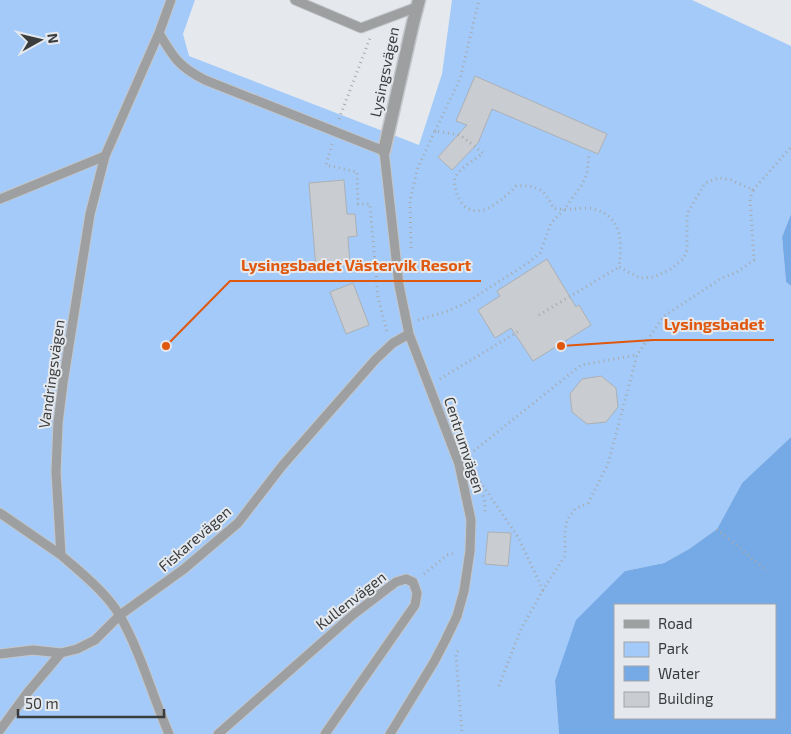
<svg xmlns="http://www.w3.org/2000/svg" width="791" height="734" viewBox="0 0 791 734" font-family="'Exo 2',sans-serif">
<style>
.green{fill:#a3caf9}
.water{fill:#76aae6;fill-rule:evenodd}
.building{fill:#c9cdd1;stroke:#acb0b4}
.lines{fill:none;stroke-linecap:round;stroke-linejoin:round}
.service-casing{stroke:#c3c6ca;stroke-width:11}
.tertiary-casing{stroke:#c3c6ca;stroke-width:15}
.path{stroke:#a6aaac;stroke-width:3;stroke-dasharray:1 4;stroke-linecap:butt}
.service{stroke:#9d9fa1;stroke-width:9}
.tertiary{stroke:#9d9fa1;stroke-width:12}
.labels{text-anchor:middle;stroke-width:4;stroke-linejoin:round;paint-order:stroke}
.street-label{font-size:15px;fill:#3a3c3d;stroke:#e5e9ed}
.leader{fill:none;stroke:#df580e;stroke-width:2}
.callout-dot{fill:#df580e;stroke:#e5e9ed;stroke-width:2}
.callout-label{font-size:16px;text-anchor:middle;font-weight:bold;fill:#df580e;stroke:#e5e9ed;stroke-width:4;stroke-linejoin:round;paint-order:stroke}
</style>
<rect width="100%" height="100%" fill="#e5e9ed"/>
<path class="green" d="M0 0H195L183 34 189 56 419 145 442 74 452 0H692L791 46V214L782 237 786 282 791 286V437L742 483 717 529 689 549 664 563 625 571 555 681 559 734H0Z"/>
<path class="water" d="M791 214V286L786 282 782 237Z
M791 437V734H559L555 681 576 620 625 571 664 563 689 549 717 529 742 483ZM775 605V718H615V605Z"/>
<path class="building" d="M475 76 607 134 598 154 492 109 478 143 452 170 438 157 467 125 456 121Z
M344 180 347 214H355L357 236 348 237 350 265 316 268 309 183Z
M547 259 576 307 579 305 591 325 533 361 511 328 495 338 478 310 500 296 497 291Z
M353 283 369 325 346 334 330 292Z
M601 376 616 388 618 407 606 422 587 424 572 412 570 394 582 379Z
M488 532 511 533 508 566 485 564Z"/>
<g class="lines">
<g class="service-casing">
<path id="service" d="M295 0 361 28 417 7
M159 33C173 57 179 67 205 80L384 151 399 285 409 334 459 464 471 520 470 551 464 591 457 616 445 641 434 662 390 734
M0 199 105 156
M0 513 61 555
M0 654 33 650 61 653 77 649 95 640 120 615 184 569 238 523 282 466 375 360 393 343 409 334
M0 730 28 692 61 653
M169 734C152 695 141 653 120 616 106 592 81 573 61 555L56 472 58 423 63 383 90 214 105 156 159 33 171 0
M218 734 354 614 396 582 406 579 413 582 417 593 415 605 325 734"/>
</g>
<g class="tertiary-casing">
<path id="tertiary" d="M384 151 413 23 419 0"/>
</g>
<path class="path" d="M339 119 370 38
M435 131 460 79 479 0
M332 144 326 165 357 172 358 204H370L378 297 387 332
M753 190 791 147
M411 248 410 200 418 167 435 131 460 135 483 153C475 160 461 167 456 176 453 181 455 186 456 191 457 196 459 198 461 202 477 224 504 199 516 186 537 185 545 189 553 208 568 212 581 206 593 209 623 216 622 243 619 267L640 278 654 277 671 269 684 258 687 250V214L705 183 719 178 731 180 753 190 750 199 754 260 737 272 722 278 664 316 637 355 608 464 588 503 575 509 567 520 565 531V556L543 590 518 537 477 477
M539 315 619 267
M418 320 445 312 464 304 528 263 540 253 551 223 563 211 581 186 587 174 589 153
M440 379 519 331
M470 454 581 365 637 355
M480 486 485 502V512
M717 529 767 571
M424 574 447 555 456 553
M458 651 456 654 462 734
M499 686 521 629 543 590"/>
<use href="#service" class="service"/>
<use href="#tertiary" class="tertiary"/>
</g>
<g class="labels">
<g class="street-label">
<text transform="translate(385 72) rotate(-78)" y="5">Lysingsvägen</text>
<text transform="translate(52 374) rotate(-82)" y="5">Vandringsvägen</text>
<text transform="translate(464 445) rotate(72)" y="5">Centrumvägen</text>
<text transform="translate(195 539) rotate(-41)" y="5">Fiskarevägen</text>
<text transform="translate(351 601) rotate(-38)" y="5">Kullenvägen</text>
</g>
</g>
<path class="leader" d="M166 346L230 281H481M561 346L653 340H774"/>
<g class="callout-dot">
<circle cx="166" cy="346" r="5"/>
<circle cx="561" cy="346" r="5"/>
</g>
<g class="callout-label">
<text x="356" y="271">Lysingsbadet Västervik Resort</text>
<text x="714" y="330">Lysingsbadet</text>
</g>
<rect x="614" y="604" width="162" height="115" fill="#e5e9ed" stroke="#a1a4a7"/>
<rect x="624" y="620" width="25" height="8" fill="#9d9fa1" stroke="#a1a4a7"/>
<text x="658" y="629" font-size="15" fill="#3a3c3d">Road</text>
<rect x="624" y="642" width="25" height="15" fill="#a3caf9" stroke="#a1a4a7"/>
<text x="658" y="654" font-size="15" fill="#3a3c3d">Park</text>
<rect x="624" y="666" width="25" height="15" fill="#76aae6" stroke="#a1a4a7"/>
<text x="658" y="679" font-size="15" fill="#3a3c3d">Water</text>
<rect x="624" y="692" width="25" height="15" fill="#c9cdd1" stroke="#a1a4a7"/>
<text x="658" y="704" font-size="15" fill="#3a3c3d">Building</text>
<g transform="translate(40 40) rotate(82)" stroke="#e5e9ed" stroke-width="4" paint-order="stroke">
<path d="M0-4L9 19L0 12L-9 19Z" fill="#3a3c3d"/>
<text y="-8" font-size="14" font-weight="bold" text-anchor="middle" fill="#3a3c3d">N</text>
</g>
<path d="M18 709v8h146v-8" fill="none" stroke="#3a3c3d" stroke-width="2.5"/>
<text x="25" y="709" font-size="15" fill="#3a3c3d" stroke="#e5e9ed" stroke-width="4" paint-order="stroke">50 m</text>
</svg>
